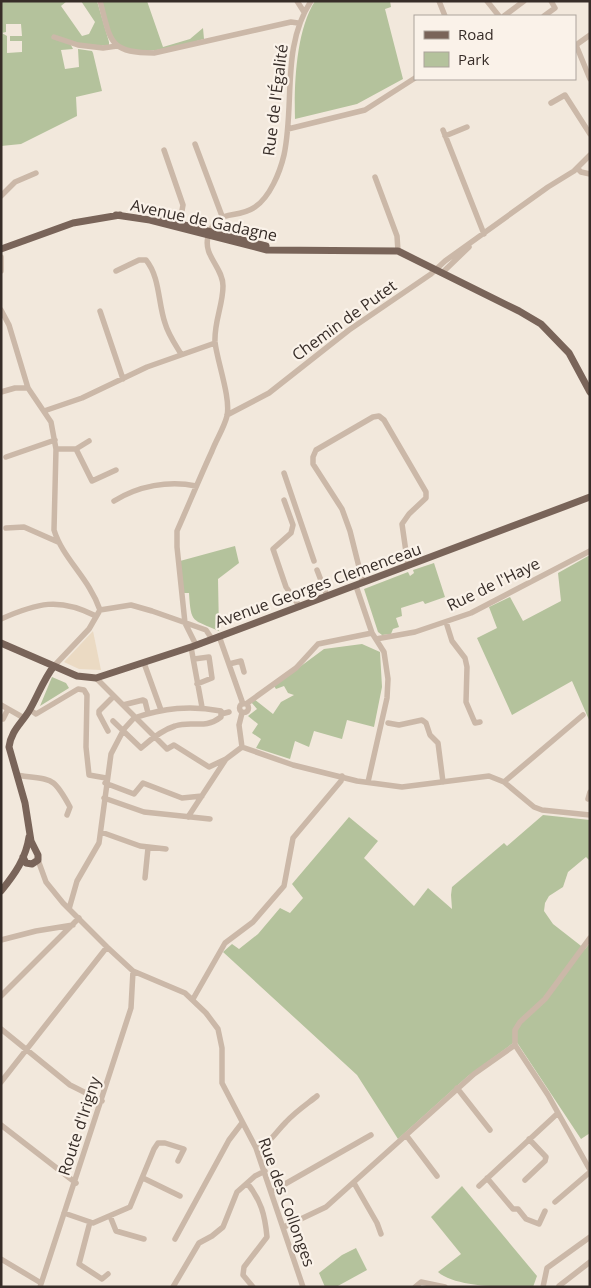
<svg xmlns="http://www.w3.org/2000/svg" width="591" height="1288" viewBox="0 0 591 1288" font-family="'Open Sans',sans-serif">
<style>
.green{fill:#b4c29c;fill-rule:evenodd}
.plaza{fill:#ebdac3}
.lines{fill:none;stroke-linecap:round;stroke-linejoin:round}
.minor{stroke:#cbb8a8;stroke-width:5.5}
.major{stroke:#796459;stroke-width:7}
.labels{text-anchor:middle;stroke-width:4.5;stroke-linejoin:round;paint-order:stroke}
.street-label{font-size:16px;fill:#372d28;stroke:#faf2e9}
</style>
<rect width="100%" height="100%" fill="#f2e8dc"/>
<path class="green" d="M1 1H67L61 6 82 36 89 34 95 22 81 1H97L109 42V46L70 43 73 49 61 50 65 69 79 67 78 49 92 51 93 53 102 91 76 97 77 116 21 144 1 146ZM6 24H21L22 36H10V41H22V52L7 53V36L2 33 6 32Z
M101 1H147L163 47 190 39 203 28 204 39C182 45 129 63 113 38 107 28 105 12 101 1Z
M315 1H390L391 7 385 9 403 79 357 104 295 119C294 84 296 31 315 1Z
M235 546 239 563 218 579 219 631C192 619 191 624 189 593H183L180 561Z
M590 555V722L572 681 512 715 477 638 497 628 489 607 510 597 523 621 561 601 558 573Z
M434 563 445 597 425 604 423 601 401 608 402 616 396 618 399 627 393 629 391 634 382 635 378 632 364 589 408 572 410 576 414 573 413 570Z
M362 644 380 652 382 687 374 727 347 720 342 739 314 731 309 747 295 741 290 759 256 748 261 739 252 733 258 724 248 716 257 709 251 702 254 699 273 714 281 702 294 695 288 693 284 686 276 689 274 686 324 649Z
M52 677 66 683 69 688 40 706Z
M543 815 590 820V861L586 857 568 872 563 887 549 896 545 903 544 911 553 924 585 949 590 943V1133L581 1139 516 1041 468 1076 398 1139 357 1075 223 952 232 944 239 949 258 934 280 908 290 913 303 898 292 884 349 817 378 841 364 858 414 906 428 888 452 909 451 895 452 887 504 843 507 846Z
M462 1186 537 1276 533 1287C508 1287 456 1288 438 1272L461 1254 431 1217Z
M356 1248 367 1270 336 1287H325L319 1273 342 1255Z"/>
<path class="plaza" d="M93 631 101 670 79 669 64 662Z"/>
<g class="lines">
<path class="minor" d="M100 1C111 41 108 53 154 53L291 22 298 23
M297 1 304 12
M439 1 445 16
M487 1 499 16
M504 16 524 1
M544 16 555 8 551 1
M590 35 576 45 590 79
M54 37 78 45 103 48 117 46
M551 103 565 95 590 134
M288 129 365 110 415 78
M443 130 484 234
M445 136 467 127
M195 144 222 216
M164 150 183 205 179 227
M577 168 581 172 590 174
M375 177 397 236 398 251
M1 196 15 182 36 173
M1 257V271
M116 271 139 260H146C160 277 158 303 165 323 168 334 175 344 181 354
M442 273 469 247
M1 310 9 325 28 388 51 422 56 449 54 530C63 559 89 578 100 610L89 629 54 666
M100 311 123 379
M1 392 15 388H28
M44 411 82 398 147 367 215 343
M227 415 269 393 349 330 431 274 445 261 548 187 574 171 590 155
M56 449H76L89 441
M76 449 92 481 116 470
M6 457 55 440
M284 473 314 561
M284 500 293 525 291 533 273 549 286 587 300 607
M114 501C138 486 169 480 196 486
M6 528 24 527 58 542
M317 570 327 596
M363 583 350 531 342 509 313 464V457L316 450 373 417 379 416 384 420 426 492V498L409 514 402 524 408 566
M356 586 372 633 384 652 388 679 387 698 368 782
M100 610 131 605 152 611 206 630 212 639
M1 619C37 603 59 597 96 616
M446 622 452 641 465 658 467 667 466 702 475 723 480 722
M219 636 243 704
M376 639 415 632 471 613 590 551
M196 645 185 623 177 547V531C189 504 200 477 212 451 216 440 224 428 227 416 231 398 217 361 215 342 214 322 223 305 223 286 223 267 203 256 208 237 217 206 234 221 255 207 270 197 280 172 284 155 295 104 281 47 311 1
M191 647 202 707
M194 659 209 657 212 678 197 684
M144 663 161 710
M229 664 241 661 244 672
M96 678 167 749 174 745 209 767 226 759
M239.5 708a4.5 4.5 0 1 1 9 0a4.5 4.5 0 1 1-9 0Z
M246 704 296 668 318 644 372 633
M1 705 24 718
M123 705 143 700 145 701 148 713
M30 710 36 714 78 689 84 690 87 695 86 747 89 775 106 778
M221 714 229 712
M3 719 8 709
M113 721 141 748C151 739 162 730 175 726 193 720 204 730 221 717V711C190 705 164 708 134 718
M388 723 399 725 422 720 426 723 430 735 438 743 443 782
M108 731 99 714V711L114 696
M242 747 293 765 357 781 402 787 489 776 504 782 534 807 542 810 590 815
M242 747 239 725 242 713
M17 775C52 781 52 774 70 807L67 815
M504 782 583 715
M105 783 134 794 143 783 182 798 202 796
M104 798 144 812 210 819
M588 799 590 792
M188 817 226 759 242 747
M101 832 140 846 166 849
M38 860 46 882 63 903 107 947 133 971 185 993 206 1013 218 1029 222 1048V1083L256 1148 303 1287
M145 878 148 848
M69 909 77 881 99 843 111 754 124 729 134 718
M1 940 36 931 73 925
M1 996 79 918
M193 999 225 943 253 922 284 886 293 838 341 781 342 776
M1 1029 70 1085 102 1101
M515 1045 548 1095 590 1170
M1 1082 107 947
M457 1088 490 1130
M1 1125 76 1183
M406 1135 437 1176
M256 1148C273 1141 274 1134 286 1122 295 1112 307 1104 317 1096
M143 1178 180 1196
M487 1178 513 1209H518L526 1219 539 1224 545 1211
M525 1180 545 1161 546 1157 529 1139
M247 1183C261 1200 265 1215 267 1237L244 1267 243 1275 253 1287
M354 1183 377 1223 381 1234
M479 1186 558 1113
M271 1192 371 1135
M555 1202 590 1172
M64 1213 93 1223 130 1207 154 1149 158 1143H165L184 1149 178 1161
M110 1216 116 1231 144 1239
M90 1222 79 1264 102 1279 108 1274
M284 1227 326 1207 474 1074 515 1045V1030L520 1022 545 999 590 938
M175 1239 229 1140 242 1123
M1 1259 41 1283
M559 1286 590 1262
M40 1287 131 1008 133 971
M173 1287 199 1243 212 1236 223 1227 237 1192 255 1176 265 1171
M415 1287 421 1282 445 1287
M543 1287 547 1268 590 1237"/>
<path class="major" d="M116 215 150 220 267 250 398 251 519 311 541 324 569 353 590 392
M153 217 266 246
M1 249 73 223 120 215
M1 643 77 676 96 678 194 646 590 497
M23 857 26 863 32 864 38 860V855L31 841 25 803 9 747C11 731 21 724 29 711 38 696 43 680 54 666
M1 891C15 874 26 858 29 837"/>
</g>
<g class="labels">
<g class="street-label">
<text transform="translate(275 100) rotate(-83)" y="6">Rue de l'Égalité</text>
<text transform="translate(204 220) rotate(12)" y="6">Avenue de Gadagne</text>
<text transform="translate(344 320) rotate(-36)" y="6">Chemin de Putet</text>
<text transform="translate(493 584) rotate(-26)" y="6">Rue de l'Haye</text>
<text transform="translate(318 585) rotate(-20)" y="6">Avenue Georges Clemenceau</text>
<text transform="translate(79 1126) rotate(-72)" y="6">Route d'Irigny</text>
<text transform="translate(287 1202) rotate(70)" y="6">Rue des Collonges</text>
</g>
</g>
<rect width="591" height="1288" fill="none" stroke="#372d28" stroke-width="5"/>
<rect x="414" y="15" width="162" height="65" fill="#faf2e9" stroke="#aca39c"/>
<rect x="424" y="31" width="25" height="8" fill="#796459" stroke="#aca39c"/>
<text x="458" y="40" font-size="15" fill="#372d28">Road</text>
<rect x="424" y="52" width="25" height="15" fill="#b4c29c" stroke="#aca39c"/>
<text x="458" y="65" font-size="15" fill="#372d28">Park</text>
</svg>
